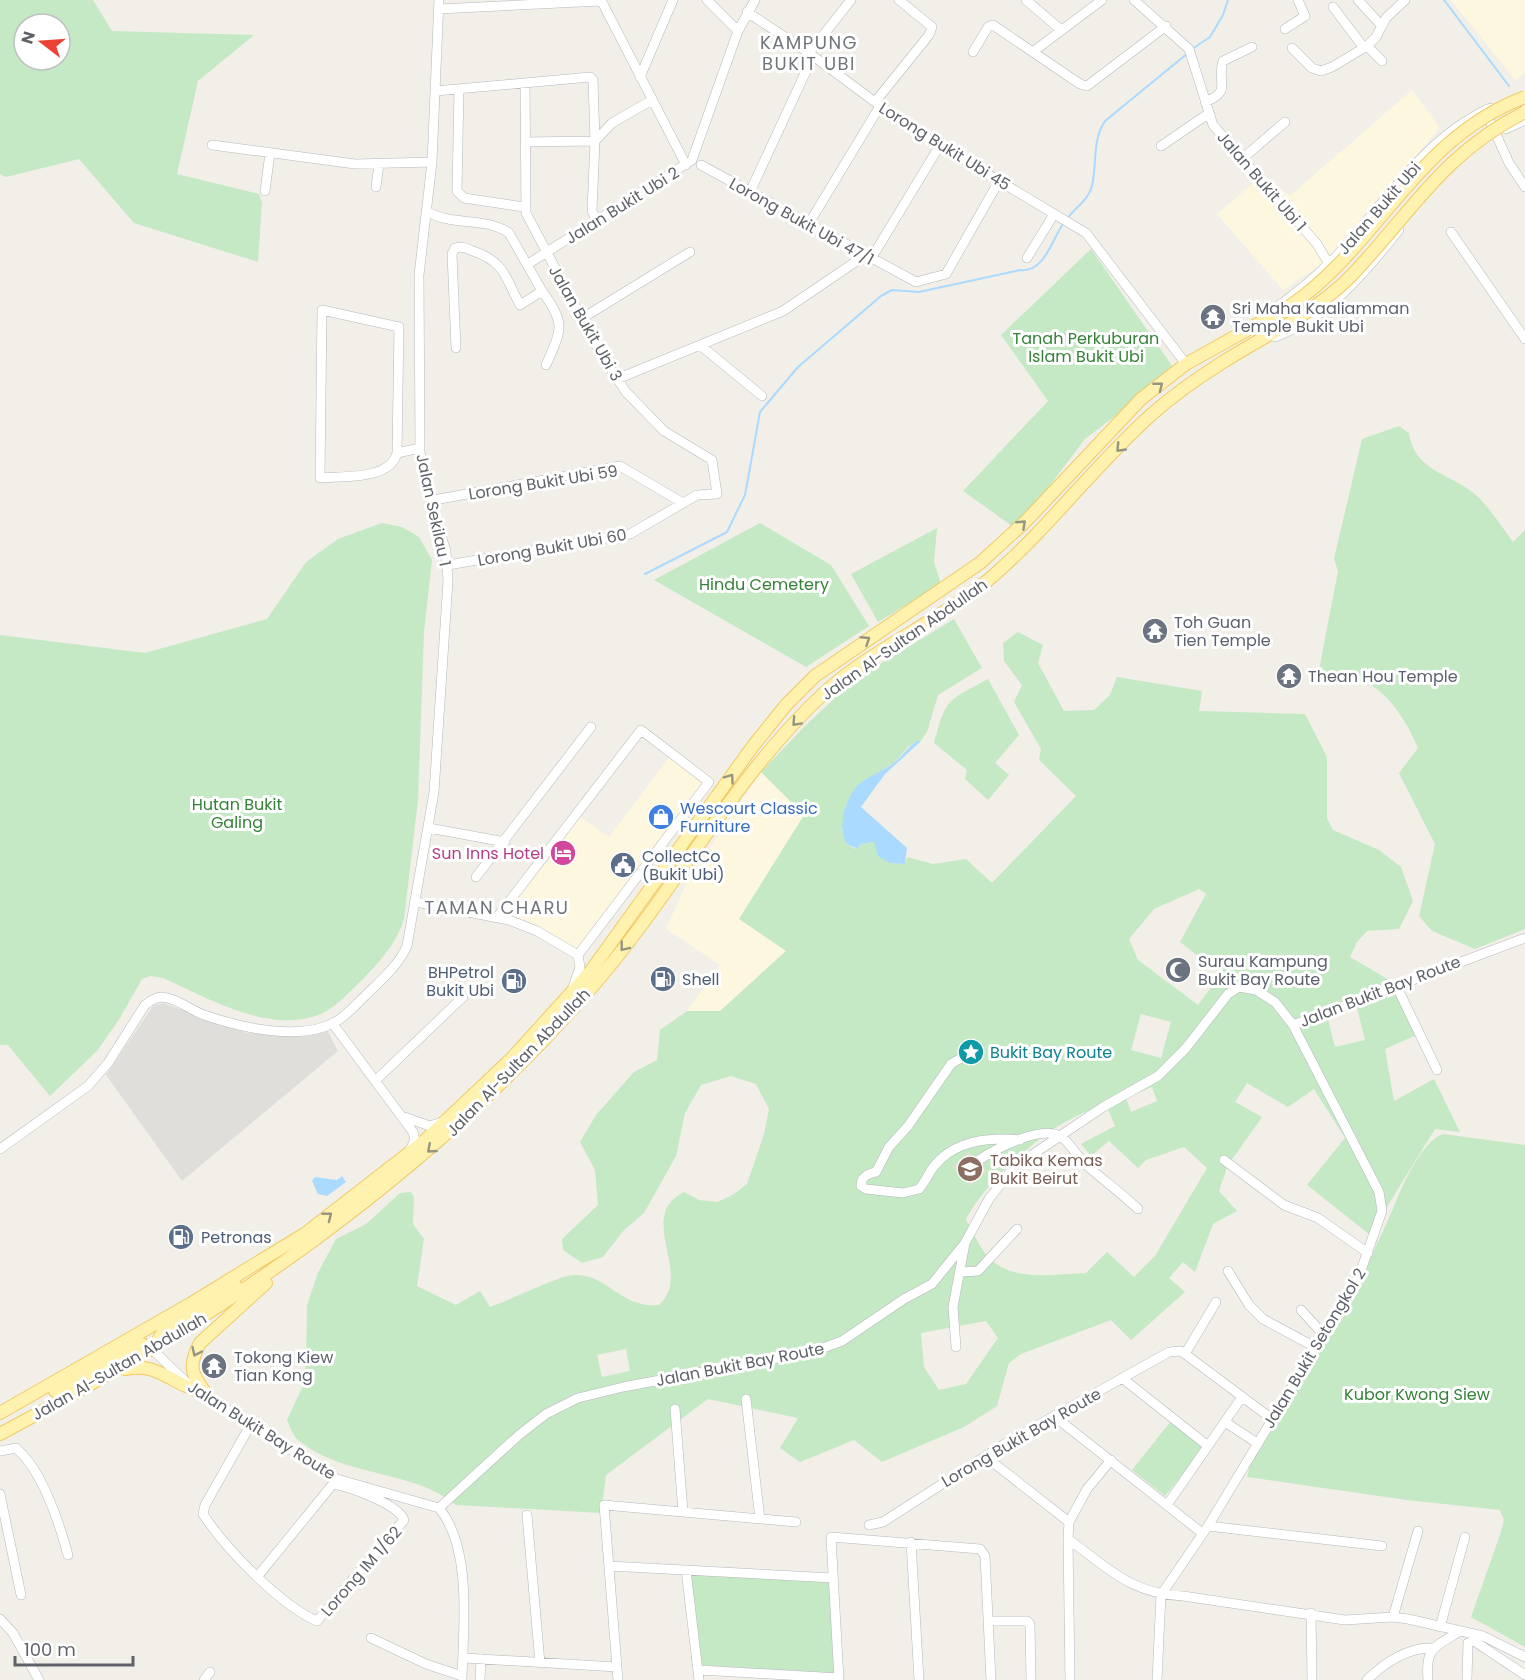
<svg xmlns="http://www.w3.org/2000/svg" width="1525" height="1680" viewBox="0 0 1525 1680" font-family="Poppins,sans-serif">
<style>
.commercial{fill:#fef7e0}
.industrial{fill:#e0deda}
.education{fill:#e1ded6}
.green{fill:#c5e8c5;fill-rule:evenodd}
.water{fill:#aadaff}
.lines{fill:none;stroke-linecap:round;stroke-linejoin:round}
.stream{stroke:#aadaff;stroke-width:2}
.minor-casing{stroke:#b5b8bc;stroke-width:10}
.major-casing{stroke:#f2c960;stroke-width:14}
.minor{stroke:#fff;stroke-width:9}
.major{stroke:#fff2af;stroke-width:12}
.major-bridge-casing{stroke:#f2c960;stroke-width:14;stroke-linecap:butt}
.major-bridge{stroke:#fff2af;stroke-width:12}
.oneway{stroke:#979581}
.labels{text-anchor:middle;stroke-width:6;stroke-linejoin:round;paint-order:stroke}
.street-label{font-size:16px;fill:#5f6368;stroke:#fff}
.worship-label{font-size:16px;fill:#5b616d;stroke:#fff;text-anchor:start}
.park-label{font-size:16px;fill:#348238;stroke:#fff}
.shop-label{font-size:16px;fill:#366cbe;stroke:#fff;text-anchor:start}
.hotel-label{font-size:16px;fill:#b23c85;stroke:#fff;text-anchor:end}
.service-label{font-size:16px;fill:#4e5e75;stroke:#fff;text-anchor:start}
.culture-label{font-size:16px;fill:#0d838f;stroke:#fff;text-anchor:start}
.education-label{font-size:16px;fill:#785e54;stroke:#fff;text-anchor:start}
.neighbourhood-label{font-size:18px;letter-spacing:1.5px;fill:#70757a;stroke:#fff}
</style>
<rect width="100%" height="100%" fill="#f1efe8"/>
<path class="commercial" d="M1451 0H1525V72L1516 81Z
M1412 90 1440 128 1323 263 1283 290 1217 214 1263 175 1290 196Z
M675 750 714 778 710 789 583 955 541 929 504 912 577 814 609 837Z
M761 772 804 814 787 950 720 1011H687L720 965 666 929 686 884Z"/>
<path class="industrial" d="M163 1003 247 1033 313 1034 327 1030 338 1051 182 1181 106 1075 153 1006Z"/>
<path class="education" d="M969 1152 986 1171 970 1186 953 1167Z"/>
<path class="green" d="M0 0H93L112 31 254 35 198 81 177 174 259 194 262 203 258 262 134 223 79 159 6 177 0 174ZM24 24H60V60H24Z
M1091 249 1175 370 1085 439 1035 505 1012 526 963 491 1048 401 1001 335Z
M1399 426 1409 433C1414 473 1455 474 1478 497 1491 510 1502 527 1513 542L1525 530V929L1475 949 1432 931 1419 916 1435 844 1399 773 1418 748C1407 723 1388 689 1361 681 1347 677 1332 677 1318 675L1338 571 1334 559 1362 439Z
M382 523 402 527 419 537 432 560 424 632 418 800 404 919C397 943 380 961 363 979 351 990 339 1004 325 1012 273 1037 210 999 163 978L151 976 142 979 120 1018 97 1051 50 1096 8 1045H0V635L145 653 267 619 306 562 338 539Z
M760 523 831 565 869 626 806 667 654 580Z
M937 528 934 562 941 584 878 622 851 574Z
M954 619 982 668 938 695 927 732 920 742 918 740 908 747 894 763 859 784 851 795 842 831 847 844 856 849 860 844 874 842 890 863 905 864 907 857 933 864 966 859 992 883 1076 796 1039 760 1041 749 1014 702 1022 685 1004 661 1003 643 1018 632 1043 645 1038 663 1064 711 1094 710 1110 695 1117 677 1202 691 1199 711 1305 714 1327 757V818L1333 830 1379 850 1401 867 1413 901 1399 929 1367 931 1357 942 1350 957 1396 984 1419 1034 1385 1049 1394 1101 1434 1079 1460 1132 1435 1129 1385 1210 1374 1238 1307 1185 1345 1138 1314 1089 1288 1107 1247 1083 1235 1102 1262 1117 1228 1165 1219 1191 1237 1211 1213 1224 1195 1272 1183 1262 1169 1278 1185 1292 1131 1340 1111 1320 1021 1354 1009 1363 997 1406 964 1427 882 1462 854 1440 800 1462 780 1448 798 1418 708 1399 606 1475 601 1513 456 1505C413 1469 344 1478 298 1440 293 1436 290 1426 287 1420L302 1388 306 1362 307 1305 318 1273 336 1239 366 1224 400 1193 411 1192 414 1198 413 1224 424 1239 417 1286 456 1305 480 1291 490 1307C508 1301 558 1276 573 1275 608 1273 620 1309 659 1305 694 1274 635 1216 684 1192L699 1200 717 1202 731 1196 747 1184 764 1134 769 1109 756 1084 731 1076 701 1085 685 1113 676 1156 644 1213 624 1230 603 1257 582 1263 563 1250 562 1239 598 1205 595 1170 580 1142 596 1115 634 1072 657 1060 660 1030 687 1011H720L786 951 739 919 804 815 761 772 805 726 854 680ZM1199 889 1206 894 1180 942 1221 974 1198 1005 1138 960 1129 939 1154 909ZM1357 1008 1365 1040 1335 1047 1327 1015ZM1141 1014 1171 1022 1161 1058 1131 1050ZM1152 1087 1157 1101 1131 1112 1126 1098ZM1105 1102 1115 1126 1081 1144 1091 1156 1109 1141 1138 1168 1146 1160 1184 1147 1207 1168 1155 1256 1134 1277 1107 1252 1086 1273C1053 1274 1007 1284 984 1252 977 1242 972 1230 966 1219 986 1183 1019 1154 1052 1130 1068 1119 1088 1111 1105 1102ZM969 1152 986 1171 970 1186 953 1167ZM986 1321 998 1338 966 1384 939 1390 924 1367 921 1333ZM626 1349 630 1371 602 1377 597 1355Z
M988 679 1019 735 995 763 1009 775 988 800 965 779 967 770 934 743C947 697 946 702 988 679Z
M1443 1134 1525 1145V1647L1471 1617 1501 1532 1504 1520 1500 1510 1407 1500 1247 1477 1250 1465C1302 1380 1356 1296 1395 1204 1403 1184 1422 1141 1443 1134Z
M1171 1421 1204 1448 1165 1496 1132 1470Z
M688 1566 835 1574 841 1675 698 1665Z"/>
<path class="water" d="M918 740 920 742 885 774 861 807 907 848 905 864 890 863 878 856 874 842 860 844 858 849 847 844C836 830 846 796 859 784 870 775 884 771 895 762 903 755 909 746 918 740Z
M342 1176 346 1182 327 1196 318 1194 312 1181 315 1177 337 1180Z"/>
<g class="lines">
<path class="stream" d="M1444 0 1509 86
M1192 49 1210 37 1223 15 1228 0
M1067 219C1075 207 1088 201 1092 186 1097 165 1092 140 1105 121L1188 53
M645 574 727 532 745 495 760 412 798 367 881 296 892 290 919 292 1020 270C1044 273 1052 240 1063 224"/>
<g class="minor-casing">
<path id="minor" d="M601 0 686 165
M707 0 738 31
M1026 0 1061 30
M1134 0 1189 49 1213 125 1317 244 1329 264
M1358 0 1381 25
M1333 7 1364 48
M439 9 601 1
M747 12 809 53 906 125 1086 233 1186 364
M1285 29 1305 16 1298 0
M1367 46 1382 61
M1292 48 1312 68 1321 71 1332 67 1367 46 1376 37 1386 18 1405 0
M1034 51 1102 0
M973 52 988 27 993 25 1080 84 1087 86 1166 26
M809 53 851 0
M640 77 673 0
M459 89 457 191 464 198 524 207
M435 91 590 77 593 80 595 141 592 211 597 221
M875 102 929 35 932 27 899 0
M1205 102C1233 91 1216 83 1223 61L1252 47
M1485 110 1509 163 1525 187
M1506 129 1525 120
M595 141 612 123 652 100
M525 142 595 141
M212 145 355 164 432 162
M1161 146 1208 114
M1242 159 1285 122
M701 165 916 282 946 274 999 181
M376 187 379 164
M265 191 270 153
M750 192 813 56
M428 212C452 226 486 217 509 233L542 291 520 305C505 277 505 262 473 251 466 248 462 246 455 248L452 254 456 348
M808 225 880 106
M1451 232 1525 339
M1027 258 1054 214
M871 259 940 145
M528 264 692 160 738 31 755 0
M542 291C566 324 562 329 546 365
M322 310 399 327 397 453C390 480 344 476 320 478Z
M1271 311C1296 294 1321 273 1341 251 1387 200 1426 137 1490 108
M581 319 690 252
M1275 337C1329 316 1364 274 1399 230
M700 345 762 396
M617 379 783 311 864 256
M397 453 420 448
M429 498 434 500 620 466 683 503
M448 565 630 534 697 495 717 494 712 460 664 431 626 392 599 351 526 213 525 83
M429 828 505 842
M476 877 591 727
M416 902 509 920 537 931 578 955
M498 916 641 730 709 782 578 955
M1396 985 1437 1070
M573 987 580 967 578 955
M333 1024 413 1132 415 1140 409 1152
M971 1052 951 1064 908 1126 889 1147 876 1172C867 1174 861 1177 861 1186L866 1189 903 1193 919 1189C926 1181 929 1172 935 1165 956 1140 990 1137 1020 1140
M375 1081 463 997
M404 1117 430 1126 442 1122
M0 1149 88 1086 108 1063 145 1005C150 1001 156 997 162 997 177 998 190 1010 204 1015 239 1027 300 1042 335 1022 347 1016 356 1004 366 995 382 979 398 966 407 946L434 792 448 581 446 551 429 498 420 452 419 275 432 162 439 0
M979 1160C995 1149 1041 1125 1060 1136 1071 1143 1076 1156 1085 1164 1102 1179 1121 1193 1138 1209
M1224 1160 1284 1205 1318 1218 1368 1253
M1228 1271 1249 1305 1263 1319 1315 1347
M961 1272 978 1271 1017 1229
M1301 1310 1323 1334
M956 1347 953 1307 965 1243
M153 1350 187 1383
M1185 1354 1216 1302
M1122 1378 1208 1446
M206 1396 337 1479 439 1508
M746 1399 760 1519
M675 1409 683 1512
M1054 1416 1202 1533
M1225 1422 1257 1443
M251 1424 205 1505 203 1514C225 1548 280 1605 317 1621L404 1520C398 1504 350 1487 334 1484
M0 1451 16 1448C43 1471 59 1522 68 1555
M986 1457 1069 1522 1068 1539C1108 1568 1131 1594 1183 1596L1345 1620 1393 1617 1408 1619 1483 1636 1525 1657
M0 1494 21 1595
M1167 1505 1242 1397
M439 1508 519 1435 546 1414 578 1398 623 1387 815 1351 842 1341 904 1299 932 1284 965 1243 989 1199 1014 1167 1103 1107 1158 1076 1186 1048 1228 994 1239 987 1256 990 1275 1002 1293 1025 1525 938
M439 1508C473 1549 463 1629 462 1680
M527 1515 540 1663
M1069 1522 1087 1489 1111 1460
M869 1525 883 1522 1006 1443 1169 1352 1181 1351 1272 1419
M1208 1526 1382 1546
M1068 1539 1070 1680
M911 1542 919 1680
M609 1566 833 1578
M686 1570 699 1680
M257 1577 337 1479
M1311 1613 1312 1680
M1393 1617 1418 1531
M0 1619 13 1633 39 1680
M988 1621H1027L1030 1624 1031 1680
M1440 1627 1465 1537
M371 1638 426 1664 462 1676
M464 1658 617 1667
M699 1670 839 1678
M204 1680 210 1672
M480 1680 481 1659
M618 1680 604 1505 796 1522
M839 1680 831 1537 980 1549 985 1556 991 1680
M1157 1680 1161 1595 1208 1526 1359 1276 1382 1211 1379 1192 1293 1025
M1367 1680C1384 1663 1408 1647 1433 1648
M1428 1680C1425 1648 1434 1647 1459 1632
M1467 1680 1468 1643 1474 1641 1525 1675"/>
</g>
<g class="major-casing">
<path id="major" d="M153 1349 164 1330 235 1285
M125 1369C158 1363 166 1380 196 1390
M55 1391 133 1347 142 1344 153 1350
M210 1399C193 1376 186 1369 200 1343L266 1283
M0 1413 190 1304 306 1233 423 1142 512 1058 590 972 753 746 786 705 815 676 980 563 1025 522 1141 399 1186 364 1290 306
M0 1434C220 1318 428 1176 592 987 674 893 732 779 823 694 874 647 942 621 994 575 1051 525 1096 464 1152 414 1195 376 1247 347 1297 319"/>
</g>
<use href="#minor" class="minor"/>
<use href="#major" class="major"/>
<g class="major-bridge-casing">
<path id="major-bridge" d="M1290 306C1380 244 1416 138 1525 97
M1297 319C1315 306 1335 293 1351 276 1412 212 1442 154 1525 112"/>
</g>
<use href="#major-bridge" class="major-bridge"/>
</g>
<defs><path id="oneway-chevron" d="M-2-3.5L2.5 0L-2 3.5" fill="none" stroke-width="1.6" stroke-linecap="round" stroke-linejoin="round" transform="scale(1.5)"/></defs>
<g class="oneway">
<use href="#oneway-chevron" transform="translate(1159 386) rotate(-38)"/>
<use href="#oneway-chevron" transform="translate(1120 448) rotate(134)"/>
<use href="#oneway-chevron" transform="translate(1022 524) rotate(-43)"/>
<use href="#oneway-chevron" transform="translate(866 640) rotate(-33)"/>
<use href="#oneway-chevron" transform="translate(796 722) rotate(133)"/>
<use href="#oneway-chevron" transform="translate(730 778) rotate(-55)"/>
<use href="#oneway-chevron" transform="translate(624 947) rotate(128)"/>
<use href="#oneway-chevron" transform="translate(431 1149) rotate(139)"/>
<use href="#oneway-chevron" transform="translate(328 1216) rotate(-38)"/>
<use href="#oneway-chevron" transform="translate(196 1352) rotate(115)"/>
</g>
<defs>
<g id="temple-disc" transform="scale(1.35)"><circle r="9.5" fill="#6b7280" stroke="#fff"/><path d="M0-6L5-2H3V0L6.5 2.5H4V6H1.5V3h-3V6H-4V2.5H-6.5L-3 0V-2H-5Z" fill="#fff"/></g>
<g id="shop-disc" transform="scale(1.35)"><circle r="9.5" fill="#3f7fe0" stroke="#fff"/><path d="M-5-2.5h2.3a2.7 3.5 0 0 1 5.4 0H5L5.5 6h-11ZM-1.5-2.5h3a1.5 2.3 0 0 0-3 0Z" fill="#fff"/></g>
<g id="hotel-disc" transform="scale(1.35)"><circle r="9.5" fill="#d1479c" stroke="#fff"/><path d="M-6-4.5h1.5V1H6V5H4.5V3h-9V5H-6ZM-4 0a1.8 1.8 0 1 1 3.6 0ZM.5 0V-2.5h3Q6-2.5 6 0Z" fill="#fff"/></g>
<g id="civic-disc" transform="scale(1.35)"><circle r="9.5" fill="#5c6f8a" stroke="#fff"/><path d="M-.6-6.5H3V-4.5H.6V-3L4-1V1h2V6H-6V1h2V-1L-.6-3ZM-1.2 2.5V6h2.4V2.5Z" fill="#fff"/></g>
<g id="mosque-disc" transform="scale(1.35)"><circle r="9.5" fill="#6b7280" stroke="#fff"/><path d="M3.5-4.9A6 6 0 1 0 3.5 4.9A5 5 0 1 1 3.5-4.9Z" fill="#fff"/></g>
<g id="fuel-disc" transform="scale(1.35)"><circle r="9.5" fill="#5c6f8a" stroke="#fff"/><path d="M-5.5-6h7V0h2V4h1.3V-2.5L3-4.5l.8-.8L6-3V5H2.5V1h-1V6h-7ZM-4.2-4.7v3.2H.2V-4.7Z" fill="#fff"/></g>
<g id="sight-disc" transform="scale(1.35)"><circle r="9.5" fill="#0f9aa8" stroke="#fff"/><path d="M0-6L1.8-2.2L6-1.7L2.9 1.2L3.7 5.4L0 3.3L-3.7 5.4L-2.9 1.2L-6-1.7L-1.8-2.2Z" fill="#fff"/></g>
<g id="school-disc" transform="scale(1.35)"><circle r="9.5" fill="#8d6e63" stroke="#fff"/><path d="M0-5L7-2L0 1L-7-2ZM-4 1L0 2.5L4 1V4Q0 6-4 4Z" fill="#fff"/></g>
</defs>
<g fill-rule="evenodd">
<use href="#temple-disc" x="1213" y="317"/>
<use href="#temple-disc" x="1155" y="631"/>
<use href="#temple-disc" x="1289" y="676"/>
<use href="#shop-disc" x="661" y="817"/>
<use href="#hotel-disc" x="563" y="853"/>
<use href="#civic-disc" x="623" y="865"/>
<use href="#mosque-disc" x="1178" y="970"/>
<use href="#fuel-disc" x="663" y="979"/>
<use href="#fuel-disc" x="514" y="981"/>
<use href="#sight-disc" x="971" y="1052"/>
<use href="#school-disc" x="970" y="1169"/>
<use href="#fuel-disc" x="181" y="1237"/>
<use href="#temple-disc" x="214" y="1366"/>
</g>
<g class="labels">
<g class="street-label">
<text transform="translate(945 146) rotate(32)" y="6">Lorong Bukit Ubi 45</text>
<text transform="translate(1262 181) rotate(49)" y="6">Jalan Bukit Ubi 1</text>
<text transform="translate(622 205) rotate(-32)" y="6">Jalan Bukit Ubi 2</text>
<text transform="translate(1379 208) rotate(-49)" y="6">Jalan Bukit Ubi</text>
<text transform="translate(802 221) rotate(29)" y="6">Lorong Bukit Ubi 47/1</text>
<text transform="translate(586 323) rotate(60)" y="6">Jalan Bukit Ubi 3</text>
<text transform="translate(543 482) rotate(-9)" y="6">Lorong Bukit Ubi 59</text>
<text transform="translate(434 510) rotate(78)" y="6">Jalan Sekilau 1</text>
<text transform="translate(552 547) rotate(-10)" y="6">Lorong Bukit Ubi 60</text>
<text transform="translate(904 639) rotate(-35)" y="6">Jalan Al-Sultan Abdullah</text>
<text transform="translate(1380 991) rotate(-21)" y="6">Jalan Bukit Bay Route</text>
<text transform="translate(518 1062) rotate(-46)" y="6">Jalan Al-Sultan Abdullah</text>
<text transform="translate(1314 1348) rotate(-59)" y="6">Jalan Bukit Setongkol 2</text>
<text transform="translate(740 1364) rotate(-11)" y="6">Jalan Bukit Bay Route</text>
<text transform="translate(119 1366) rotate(-30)" y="6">Jalan Al-Sultan Abdullah</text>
<text transform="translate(262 1430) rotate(32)" y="6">Jalan Bukit Bay Route</text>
<text transform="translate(1021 1437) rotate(-30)" y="6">Lorong Bukit Bay Route</text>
<text transform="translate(361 1571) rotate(-49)" y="6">Lorong IM 1/62</text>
</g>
<g class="worship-label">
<text x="1232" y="314">Sri Maha Kaaliamman<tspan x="1232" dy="18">Temple Bukit Ubi</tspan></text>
<text x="1174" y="628">Toh Guan<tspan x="1174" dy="18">Tien Temple</tspan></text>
<text x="1308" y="682">Thean Hou Temple</text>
<text x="1198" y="967">Surau Kampung<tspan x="1198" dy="18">Bukit Bay Route</tspan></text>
<text x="234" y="1363">Tokong Kiew<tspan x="234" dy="18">Tian Kong</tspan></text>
</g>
<g class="park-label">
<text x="1086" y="344">Tanah Perkuburan<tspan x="1086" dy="18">Islam Bukit Ubi</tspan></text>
<text x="764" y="590">Hindu Cemetery</text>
<text x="237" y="810">Hutan Bukit<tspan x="237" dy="18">Galing</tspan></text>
<text x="1417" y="1400">Kubor Kwong Siew</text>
</g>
<g class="shop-label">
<text x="680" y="814">Wescourt Classic<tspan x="680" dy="18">Furniture</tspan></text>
</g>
<g class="hotel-label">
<text x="544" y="859">Sun Inns Hotel</text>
</g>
<g class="service-label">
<text x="642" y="862">CollectCo<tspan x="642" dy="18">(Bukit Ubi)</tspan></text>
<text x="494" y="978" text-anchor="end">BHPetrol<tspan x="494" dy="18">Bukit Ubi</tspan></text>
<text x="682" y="985">Shell</text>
<text x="201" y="1243">Petronas</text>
</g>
<g class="culture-label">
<text x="990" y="1058">Bukit Bay Route</text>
</g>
<g class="education-label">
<text x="990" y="1166">Tabika Kemas<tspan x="990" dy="18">Bukit Beirut</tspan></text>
</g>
<g class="neighbourhood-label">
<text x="809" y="49">KAMPUNG<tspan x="809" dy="21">BUKIT UBI</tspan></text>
<text x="497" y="914">TAMAN CHARU</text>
</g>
</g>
<g transform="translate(42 42) rotate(287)"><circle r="28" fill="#ffffff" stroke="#bfc1c3" stroke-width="1.5"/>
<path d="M0-4.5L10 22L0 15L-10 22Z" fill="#ea4335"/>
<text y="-9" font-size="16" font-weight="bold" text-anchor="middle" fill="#5f6368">N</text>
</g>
<path d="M15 1656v9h118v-9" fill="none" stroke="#5f6368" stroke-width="3"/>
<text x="24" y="1656" font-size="18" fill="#5f6368" stroke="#ffffff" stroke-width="4.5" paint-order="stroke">100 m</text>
</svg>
